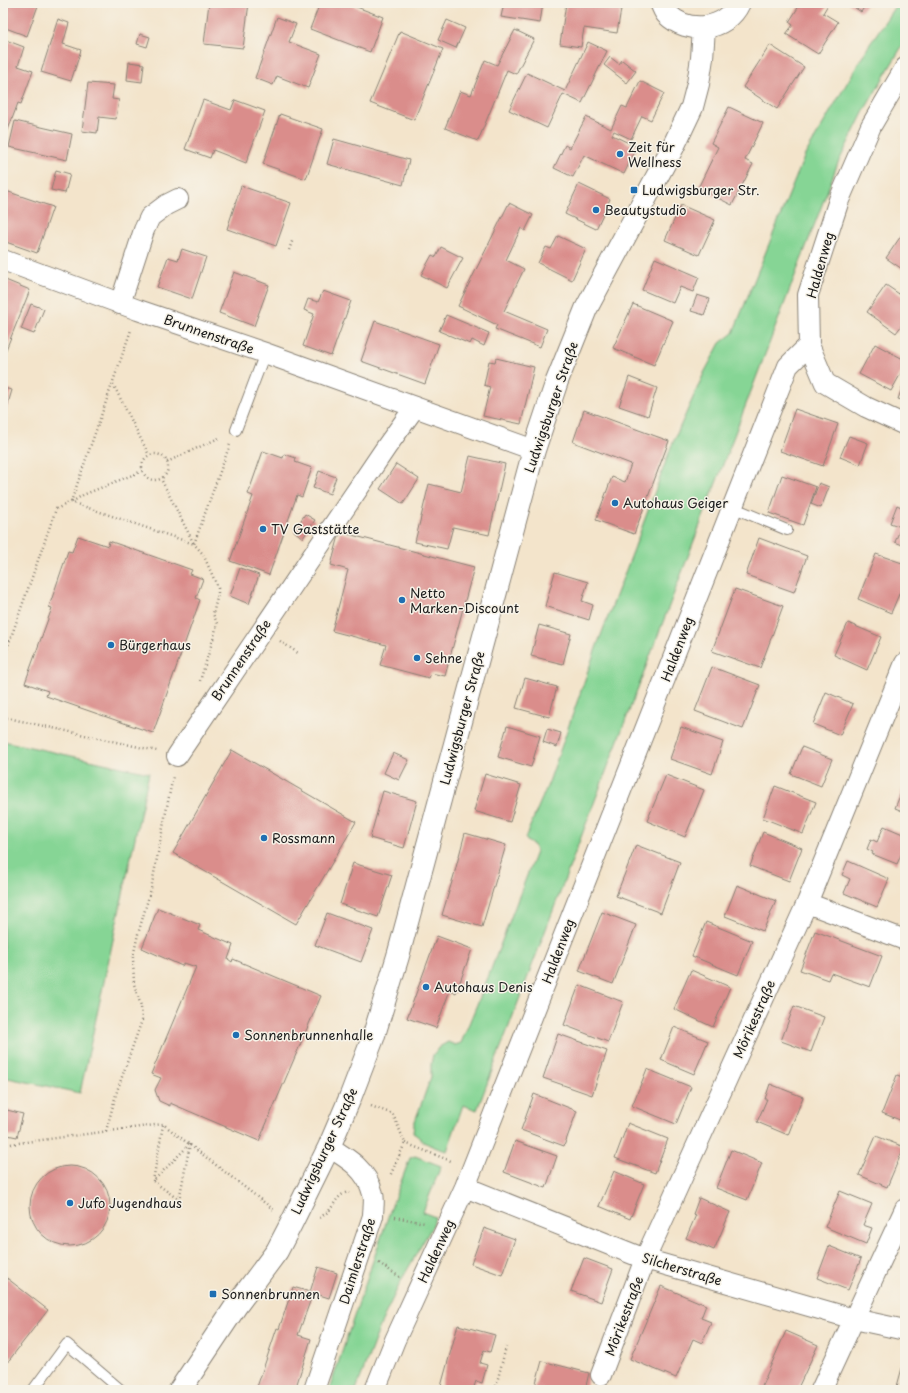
<svg xmlns="http://www.w3.org/2000/svg" width="908" height="1393" viewBox="0 0 908 1393" font-family="'Playpen Sans',sans-serif">
<style>
.green{fill:#86d595;stroke:#517858}
.building{fill:#da8d8b}
.lines{fill:none;stroke-linecap:round;stroke-linejoin:round}
.service-casing{stroke:#888074;stroke-width:12}
.minor-casing{stroke:#888074;stroke-width:22}
.tertiary-casing{stroke:#888074;stroke-width:24}
.path{stroke:#888074;stroke-width:2.5;stroke-dasharray:1 3;stroke-linecap:butt}
.service{stroke:#fff;stroke-width:10}
.minor{stroke:#fff;stroke-width:20}
.tertiary{stroke:#fff;stroke-width:22}
.poi-dot{fill:#1f6fb2;stroke:#f7f3e8;stroke-width:1.5}
.labels{text-anchor:middle;stroke-width:3;stroke-linejoin:round;paint-order:stroke}
.poi-label{font-size:13px;fill:#1c1c1c;stroke:#f7f3e8;text-anchor:start}
.street-label{font-size:13px;fill:#1c1c1c;stroke:#f7f3e8}
</style>
<rect width="100%" height="100%" fill="#f7f3e8"/>
<filter id="ink" filterUnits="userSpaceOnUse"><feTurbulence type="fractalNoise" baseFrequency=".025" numOctaves="2"/><feDisplacementMap in="SourceGraphic" scale="8" xChannelSelector="R" yChannelSelector="G"/><feConvolveMatrix kernelMatrix="1 2 1 2 8 2 1 2 1" color-interpolation-filters="sRGB"/></filter>
<filter id="wash" filterUnits="userSpaceOnUse"><feTurbulence type="fractalNoise" baseFrequency=".012" numOctaves="4" result="noise"/><feDisplacementMap in="SourceGraphic" scale="16" xChannelSelector="R" yChannelSelector="G"/><feGaussianBlur stdDeviation="0.9" result="paint"/><feColorMatrix in="noise" values="0 0 0 0 0 0 0 0 0 0 0 0 0 0 0 0 0 1.4 0 .05"/><feComposite in="paint" operator="in"/></filter>
<g filter="url(#wash)">
<rect width="100%" height="100%" fill="#f3e4cb"/>
<path class="green" d="M897 3H905V41L865 109 838 163 477 1110 463 1105 447 1151C439 1149 430 1146 423 1141 420 1139 417 1135 413 1133L414 1124 431 1077V1064L433 1055 439 1047 448 1042 455 1045 461 1043 485 985 536 852 534 845 528 842 525 838 549 782 596 648 634 549 671 447 704 373 720 343 733 333 805 155 868 47Z
M3 741 149 773 80 1093 3 1077Z
M415 1156 441 1166 423 1212 435 1217 433 1225 402 1279 382 1321 356 1390H329L391 1208 410 1158Z"/>
<g id="blocks">
<path class="building" d="M3 3H39L27 36 3 27Z
M209 3H249L243 48 204 44Z
M320 3H346L383 17 370 52 310 29Z
M504 3H543L540 23 501 17Z
M566 3H622L617 33 584 28 581 47 560 44Z
M801 3H829L823 13 838 22 818 54 786 34 793 25 789 22Z
M848 3H867L861 12Z
M277 17 296 24 289 42 321 54 308 88 277 76 273 85 255 78Z
M58 19 69 23 63 44 81 50 71 81 41 72Z
M447 20 465 28 456 48 438 40Z
M515 30 534 39 516 74 507 70 478 141 445 128 460 91 471 95 485 60 497 65Z
M400 31 443 49 414 120 370 103Z
M140 34 150 37 147 47 137 44Z
M3 39 24 47 18 66 33 71 21 104 18 103 6 135 3 134Z
M588 42 607 51 582 103 563 94 547 128 509 110 527 73 565 91Z
M770 45 804 67 777 109 743 87Z
M610 57 619 64 622 60 636 71 627 83 604 65Z
M129 62 144 64 142 82 127 80Z
M640 81 664 93 651 120 642 116 631 139 614 131 612 135 637 147 624 174 584 155 573 177 554 168 565 145 570 148 586 117 611 129 622 106 627 108Z
M88 83 114 85 112 99 119 100 116 119 99 117 97 133 82 131Z
M203 100 231 110 235 100 265 111 246 163 213 150 210 158 185 149Z
M729 107 763 123 745 160 753 164 732 205 698 188 718 147 711 143Z
M280 114 323 129 306 179 263 164Z
M15 121 72 134 67 160 9 147Z
M334 139 409 160 403 185 327 164Z
M56 170 70 174 65 193 51 190Z
M579 184 610 199 596 229 565 214Z
M241 186 291 203 276 246 227 229Z
M3 190 53 207 37 253 3 241Z
M509 203 533 215 525 231 521 228 506 260 524 269 504 311 547 329 540 347 495 329 497 325 458 306Z
M681 205 715 220 699 255 665 240Z
M905 230V271L886 258Z
M558 236 586 249 572 280 538 263 546 247 551 249Z
M441 247 463 258 447 288 421 275 432 255 436 257Z
M182 249 206 257 192 299 157 287 168 257 178 260Z
M655 258 699 277 693 292 680 287 673 303 642 290Z
M234 272 269 285 254 326 219 313Z
M3 279 30 290 3 357Z
M886 285 905 298V321L896 333 867 312Z
M323 291 351 301 331 356 303 346 314 314 304 310 308 299 318 302Z
M697 295 710 299 704 315 691 311Z
M31 304 44 309 34 334 21 329Z
M633 304 673 321 654 365 613 348Z
M446 315 489 333 484 346 472 340 470 344 439 331Z
M375 321 439 344 425 384 361 361Z
M875 344 905 360V366L891 391 859 374Z
M496 358 534 367 521 424 483 416 490 387 484 385 489 361 495 362Z
M629 377 657 388 648 416 619 406Z
M905 380V401L898 399Z
M3 388 12 390 3 421Z
M795 409 838 424 823 466 780 451Z
M584 410 669 441 634 534 596 520 612 477 625 482 631 464 573 442Z
M849 436 868 443 860 465 840 457Z
M263 451 283 458 284 454 296 458 295 462 312 468 302 497 297 495 269 575 230 561 253 496 248 494Z
M470 456 505 464 489 535 453 527 447 549 415 542 429 484 461 492Z
M396 464 419 479 403 504 380 489Z
M319 471 336 477 330 494 313 488Z
M782 475 816 487 803 525 769 513Z
M819 483 829 487 821 508 811 504Z
M897 505 905 509V546L895 542 901 527 890 523Z
M305 514 315 520 303 538 294 531Z
M340 532 474 567 445 676 431 673 429 678 380 665 386 645 332 631 348 570 331 565Z
M78 536 108 546 109 541 192 570 190 574 203 579 196 598 200 600 153 733 46 696 48 691 25 683 52 608 49 607 68 551 72 552Z
M759 538 807 556 794 592 746 575Z
M876 554 905 564V580L891 613 858 599Z
M240 568 259 575 249 604 230 596Z
M555 572 588 582 582 601 593 605 589 620 545 606Z
M735 589 783 606 760 668 712 651Z
M848 623 881 637 867 670 834 655Z
M539 625 571 634 563 664 531 656Z
M712 667 760 685 743 729 695 711Z
M525 678 557 687 549 717 516 708Z
M826 692 853 704 840 735 813 724Z
M507 726 540 736 531 767 498 757Z
M681 727 723 742 712 774 670 759Z
M547 729 561 733 557 747 543 742Z
M802 747 832 759 821 786 791 774Z
M232 750 356 822 296 924 173 853Z
M393 753 409 760 399 780 384 773Z
M485 774 521 785 510 822 474 811Z
M666 775 704 790 685 837 647 821Z
M905 783V812L895 808Z
M775 786 816 802 803 834 763 818Z
M383 791 417 801 404 848 370 838Z
M884 826 905 835V846L897 864 872 854 873 852 867 849 871 839 877 842Z
M763 832 802 848 789 881 750 866Z
M465 833 506 845 482 927 442 915 454 875Z
M636 845 680 862 661 913 616 896Z
M848 861 889 879 877 907 844 893 850 879 842 875Z
M353 863 392 875 378 917 340 904Z
M737 885 776 901 763 931 725 916Z
M158 908 200 925 198 930 233 945 228 959 232 962 233 959 321 996 259 1141 170 1103V1106L159 1101 155 1090 161 1078 151 1074 196 967 184 963 182 966 142 948Z
M602 912 636 925 613 984 579 971Z
M327 913 373 930 361 962 315 945Z
M706 922 752 941 738 975 692 956Z
M815 931 882 956 870 987 831 973 828 980 800 970Z
M437 936 472 949 456 993 450 990 436 1028 407 1018Z
M691 970 730 987 713 1027 674 1009Z
M579 985 623 1002 608 1042 564 1025Z
M794 1006 824 1017 811 1052 781 1041Z
M674 1027 708 1041 694 1074 661 1060Z
M558 1034 607 1051 592 1095 543 1078Z
M647 1069 691 1087 676 1124 632 1106Z
M897 1075 905 1078V1122L882 1113Z
M770 1084 803 1097 788 1135 757 1122 767 1099H765Z
M534 1094 577 1111 564 1146 521 1130Z
M3 1109 23 1114 17 1137 3 1134Z
M628 1123 668 1139 655 1173 615 1158Z
M876 1136 904 1147 887 1187 859 1175Z
M515 1141 557 1156 546 1188 504 1172Z
M731 1150 762 1163 747 1200 716 1188Z
M30 1206a40 40 0 1 1 80 0a40 40 0 1 1-80 0Z
M614 1171 644 1184 630 1219 599 1206Z
M840 1191 872 1204 863 1225 872 1228 866 1244 825 1227Z
M699 1198 730 1212 714 1250 686 1238 696 1215 693 1214Z
M484 1228 515 1239 502 1275 471 1264Z
M829 1246 861 1259 848 1290 817 1278Z
M584 1258 613 1269 601 1302 571 1291Z
M318 1267 337 1273 329 1298 313 1293 298 1335 311 1339 295 1390H256L277 1328 279 1329 293 1287 310 1292Z
M3 1275 48 1310 3 1368Z
M661 1286 706 1305 701 1318 711 1322 702 1343 693 1339 676 1378 630 1359Z
M458 1325 495 1335 490 1352 484 1350 480 1363 487 1365 482 1383 476 1381 473 1390H440Z
M786 1331 818 1345 797 1390H760Z
M542 1361 589 1373 585 1390H534Z
M902 1368 905 1369V1390H896Z"/>
</g>
</g>
<g filter="url(#ink)">
<use href="#blocks" fill-opacity="0" stroke="#888074" stroke-width="1"/>
<g class="lines">
<g class="service-casing">
<path id="service" d="M236 430 265 353
M732 507 787 530
M33 1390 67 1344 121 1390"/>
</g>
<g class="minor-casing">
<path id="minor" d="M3 260 138 310 265 353 534 450
M120 304 144 230 150 217 166 205 178 199
M809 345 825 383 866 407 905 425
M177 756 387 446 415 407
M807 903 905 940
M465 1187 645 1259 854 1319 905 1330
M601 1375 645 1259 807 903 905 663
M314 1390 373 1216C373 1209 375 1200 373 1194 367 1170 349 1159 329 1147
M375 1390 395 1340 465 1187 788 366 809 345 808 295 839 200 871 126 905 68
M821 1390 905 1209"/>
</g>
<g class="tertiary-casing">
<path id="tertiary" d="M661 3C663 6 664 11 667 14 688 35 726 31 739 3
M180 1390 236 1306 277 1251 291 1224 329 1147 350 1098 373 1038 398 956 534 450 557 381 586 309 673 147 692 107 698 84 702 58 704 28"/>
</g>
<path class="path" d="M289 250 293 239
M113 384 149 455
M142 467a13 13 0 1 1 26 0a13 13 0 1 1-26 0Z
M167 462 221 437
M71 502 131 330
M72 502 83 495 142 471
M280 641 298 653
M3 660 56 509 71 502 194 544 161 479
M200 681 215 633 217 623 213 614 218 594V588L203 554 194 544 230 444
M3 717 157 751
M371 1106 393 1114 405 1143 390 1176
M106 1131 117 1091 142 1020 141 1006 134 984 133 957 138 934 151 889 173 776
M405 1143 451 1161
M190 1144 179 1200 153 1181Z
M3 1145 163 1124 274 1210
M153 1181 163 1125
M395 1217 425 1223
M320 1218C322 1216 325 1214 328 1212 335 1204 337 1195 348 1192L349 1193
M379 1263 401 1278
M495 1390 506 1347"/>
<use href="#service" class="service"/>
<use href="#minor" class="minor"/>
<use href="#tertiary" class="tertiary"/>
</g>
</g>
<g class="poi-dot">
<circle cx="620" cy="154" r="4"/>
<rect x="630" y="186" width="8" height="8" rx="2"/>
<circle cx="596" cy="210" r="4"/>
<circle cx="615" cy="503" r="4"/>
<circle cx="263" cy="529" r="4"/>
<circle cx="402" cy="600" r="4"/>
<circle cx="111" cy="645" r="4"/>
<circle cx="417" cy="658" r="4"/>
<circle cx="264" cy="838" r="4"/>
<circle cx="426" cy="987" r="4"/>
<circle cx="236" cy="1035" r="4"/>
<circle cx="70" cy="1203" r="4"/>
<rect x="209" y="1290" width="8" height="8" rx="2"/>
</g>
<g class="labels">
<g class="poi-label">
<text x="628" y="152">Zeit für<tspan x="628" dy="15">Wellness</tspan></text>
<text x="642" y="195">Ludwigsburger Str.</text>
<text x="604" y="215">Beautystudio</text>
<text x="623" y="508">Autohaus Geiger</text>
<text x="271" y="534">TV Gaststätte</text>
<text x="410" y="598">Netto<tspan x="410" dy="15">Marken-Discount</tspan></text>
<text x="119" y="650">Bürgerhaus</text>
<text x="425" y="663">Sehne</text>
<text x="272" y="843">Rossmann</text>
<text x="434" y="992">Autohaus Denis</text>
<text x="244" y="1040">Sonnenbrunnenhalle</text>
<text x="78" y="1208">Jufo Jugendhaus</text>
<text x="221" y="1299">Sonnenbrunnen</text>
</g>
<g class="street-label">
<text transform="translate(820 265) rotate(-74)" y="5">Haldenweg</text>
<text transform="translate(209 334) rotate(19)" y="5">Brunnenstraße</text>
<text transform="translate(551 407) rotate(-71)" y="5">Ludwigsburger Straße</text>
<text transform="translate(677 649) rotate(-69)" y="5">Haldenweg</text>
<text transform="translate(241 660) rotate(-56)" y="5">Brunnenstraße</text>
<text transform="translate(462 718) rotate(-75)" y="5">Ludwigsburger Straße</text>
<text transform="translate(558 951) rotate(-69)" y="5">Haldenweg</text>
<text transform="translate(754 1019) rotate(-66)" y="5">Mörikestraße</text>
<text transform="translate(324 1151) rotate(-65)" y="5">Ludwigsburger Straße</text>
<text transform="translate(436 1251) rotate(-65)" y="5">Haldenweg</text>
<text transform="translate(357 1261) rotate(-72)" y="5">Daimlerstraße</text>
<text transform="translate(682 1269) rotate(17)" y="5">Silcherstraße</text>
<text transform="translate(624 1316) rotate(-69)" y="5">Mörikestraße</text>
</g>
</g>
<rect width="908" height="1393" fill="none" stroke="#f7f3e8" stroke-width="16"/>
</svg>
